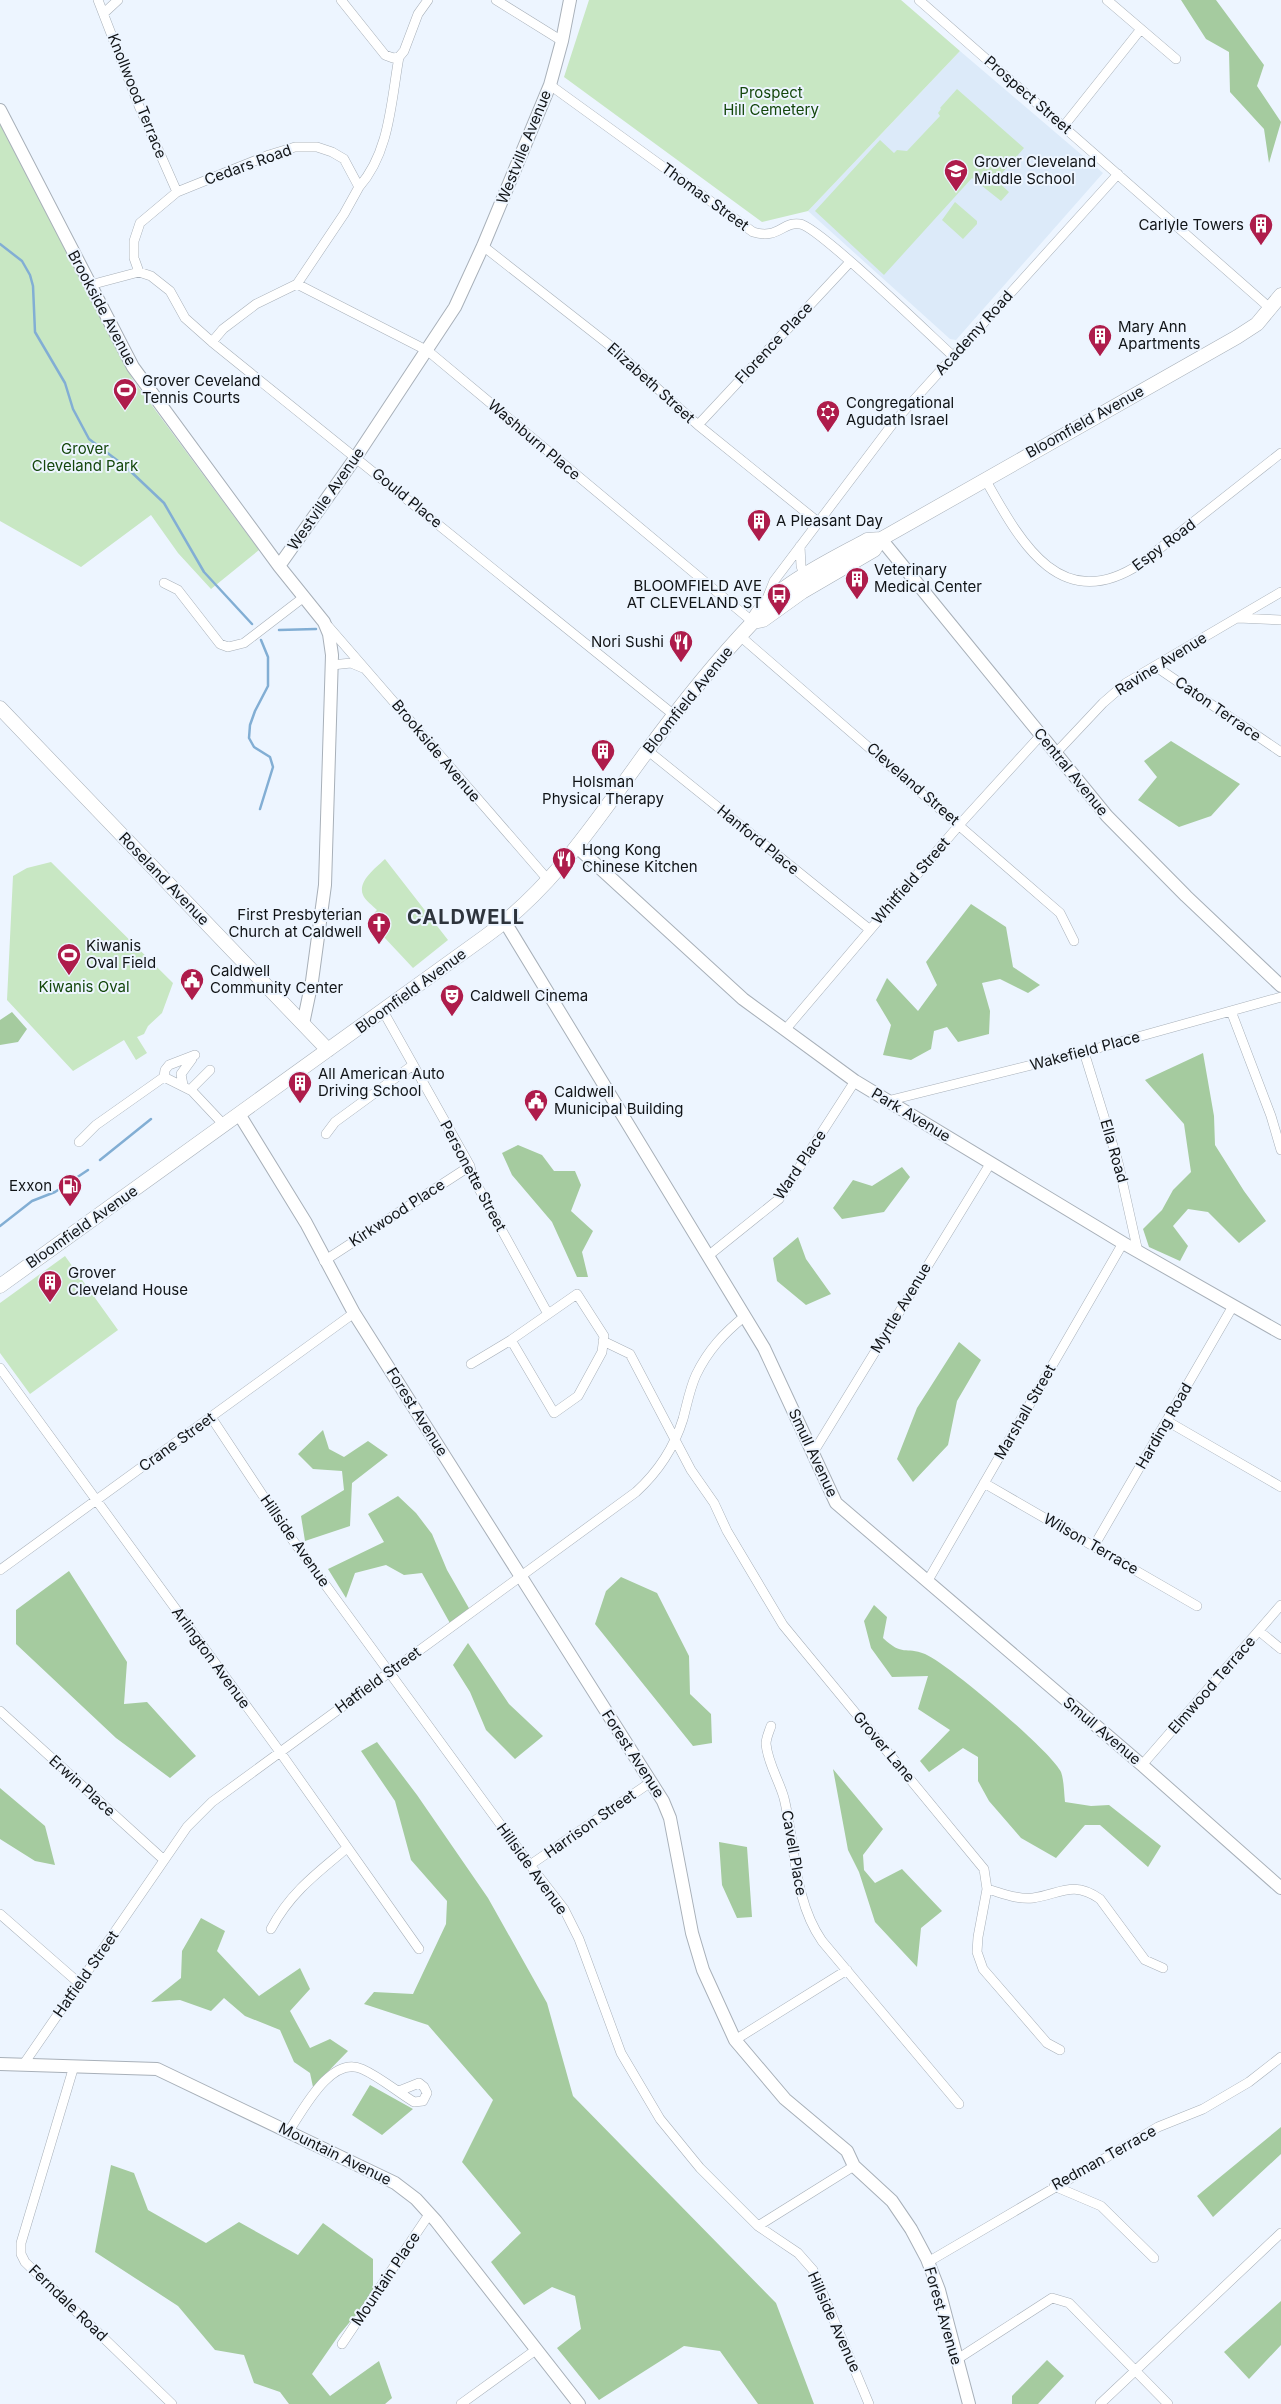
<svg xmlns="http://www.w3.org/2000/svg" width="1281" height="2404" viewBox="0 0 1281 2404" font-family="Inter,sans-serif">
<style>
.built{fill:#dceaf9}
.green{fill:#c8e7c3}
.forest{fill:#a5cb9f}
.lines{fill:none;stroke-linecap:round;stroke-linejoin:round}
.stream{stroke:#82aed4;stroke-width:2.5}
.street-casing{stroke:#a8b0b9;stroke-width:10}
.secondary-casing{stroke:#a8b0b9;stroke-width:14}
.primary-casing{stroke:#a8b0b9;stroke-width:15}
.street{stroke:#fff;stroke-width:9}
.secondary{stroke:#fff;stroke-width:12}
.primary{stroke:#fff;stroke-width:14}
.labels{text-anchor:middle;stroke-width:4;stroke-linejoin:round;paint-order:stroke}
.park-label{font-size:15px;fill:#14470c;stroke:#edf5ff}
.street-label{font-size:15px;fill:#111417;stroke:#edf5ff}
.poi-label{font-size:15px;fill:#111417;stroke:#edf5ff;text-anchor:start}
.district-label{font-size:20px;font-weight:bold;letter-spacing:1px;fill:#2e343c;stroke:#edf5ff}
</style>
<rect width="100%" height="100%" fill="#edf5ff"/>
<path class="built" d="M960 51 1103 173 956 340 950 339 808 211Z"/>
<path class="green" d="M589 0H901L960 51 808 211 762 222 564 77Z
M957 89 1024 148 996 180 1009 192 1001 201 972 178 884 275 815 211 880 140 894 153 897 150 907 151 940 116 938 113 941 109 940 108Z
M0 124 133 380 259 550 211 589 178 553 151 515 81 567 0 521Z
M955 202 977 221V224L963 239 942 220Z
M385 859 448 940 413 968 368 920 377 910C373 906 365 900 363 895 357 881 377 867 385 859Z
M51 862 173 983 162 1013 148 1026 144 1034 137 1037 147 1053 136 1060 124 1040 73 1071 7 1000 13 876 27 868Z
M65 1256 118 1330 30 1394 0 1353V1303Z"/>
<path class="forest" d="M1181 0H1216L1264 65 1257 86 1281 122 1269 163 1264 129 1230 92 1229 52 1206 39Z
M1171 741 1240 784 1211 816 1179 827 1138 800 1157 777 1144 761Z
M971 904 1006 927 1013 967 1040 985 1028 993 1000 979 982 983 990 1011 989 1034 958 1042 947 1027 934 1031 931 1049 911 1060 883 1055 891 1025 876 1000 887 978 918 1011 937 985 926 962Z
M12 1012 27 1029 18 1042 0 1045V1020Z
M1203 1053 1214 1116 1215 1145 1244 1191 1266 1221 1239 1243 1208 1212 1188 1209 1173 1226 1188 1246 1180 1261 1149 1247 1143 1229 1162 1210 1173 1190 1191 1172 1184 1124 1145 1080Z
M518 1145 542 1155 554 1171H575L581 1185 571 1211 593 1231 582 1252 588 1277H577L552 1222 512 1175 502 1153Z
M902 1167 910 1177 884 1212 842 1219 833 1208 853 1180 872 1186Z
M798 1237 806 1259 831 1294 806 1305 777 1281 773 1258Z
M959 1342 981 1360 957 1401 948 1445 913 1482 897 1459 917 1408Z
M323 1430 329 1449 344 1457 368 1441 388 1455 352 1483 350 1526 305 1541 301 1516 344 1490 342 1471 313 1469 298 1454Z
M398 1496 416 1513 432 1534 447 1570 470 1610 451 1625 422 1573 404 1575 386 1565 355 1573 346 1598 328 1569 384 1542 368 1514Z
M69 1571 127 1662 124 1704 147 1702 196 1756 170 1778 116 1738 16 1644V1610Z
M621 1577 657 1593 689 1656 690 1694 711 1714 712 1743 693 1746 595 1624 606 1591Z
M874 1605 887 1617 883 1638C903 1657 905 1646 925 1654 947 1663 1051 1751 1061 1772 1064 1780 1064 1793 1065 1802L1091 1806 1109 1805 1161 1846 1148 1867 1100 1825H1085L1056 1858 1021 1838 989 1801 978 1781V1757L963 1748 929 1772 920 1761 950 1730 918 1709 928 1676 892 1677 871 1648 864 1621Z
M468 1643 509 1704 543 1736 515 1759 486 1730 470 1692 453 1665Z
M377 1742 417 1795 488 1898 547 2003 573 2096 776 2303 814 2404H758L720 2351 684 2346 599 2400 557 2348 581 2329 575 2296 552 2287 524 2305 491 2262 521 2233 462 2162 493 2100 428 2025 364 2004 374 1992 413 1994 446 1924 447 1901 411 1860 395 1801 361 1751Z
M833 1769 883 1829 863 1855 864 1870 875 1883 902 1869 942 1911 921 1928 917 1967 875 1922 859 1872 848 1850Z
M0 1788 45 1826 55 1865 35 1861 0 1839Z
M719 1842 747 1847 752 1917 737 1918 722 1885Z
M201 1918 225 1931 217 1951 259 1996 300 1968 310 1989 290 2011 310 2048 330 2039 348 2051 313 2087 310 2073 294 2062 280 2030 245 2016 224 1998 211 2011 180 2000 151 2002 181 1978 182 1951Z
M370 2085 413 2109 382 2135 352 2115Z
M1281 2127V2154L1213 2217 1197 2196Z
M111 2165 134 2173 148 2210 206 2243 239 2222 298 2255 323 2223 373 2259V2294L339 2335 312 2374 330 2396 379 2361 392 2398 385 2404H289L280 2392 254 2383 244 2355 215 2350 178 2306 95 2252Z
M1281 2301V2345L1249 2379 1224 2352Z
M1047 2360 1064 2376 1038 2404H1012V2396Z"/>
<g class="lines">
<path class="stream" d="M0 244 22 261 30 275 33 286 35 332 65 383 73 409 89 439 126 467 164 503 204 572 252 624
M279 630 316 629
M260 809 273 767 270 757 254 747 249 738 250 725 255 711 268 686V657L261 640
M100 1160 151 1119
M0 1226 32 1201 55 1192 88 1170"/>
<g class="street-casing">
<path id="street" d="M98 0 139 106 177 192
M341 0 385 55 393 58 399 57
M496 0 562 41
M919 0 1271 309
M1107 0 1176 59
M104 13 118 0
M550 85 753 232C778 240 783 221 800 224 818 226 932 337 953 356
M1063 127 1141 29
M359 187C390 152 391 101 399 57L404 51 418 14 428 0
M483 246 608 344 698 425 818 522
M139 272 134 258V241L140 223 177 192 269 155 295 147H317L332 152 344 159 359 187 344 214 297 284 256 304 223 329 212 342
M297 284 428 351 753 622
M90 285 139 272 151 276 170 291 185 318 212 342 674 715
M698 425 850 262
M985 479C1019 539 1059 617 1140 564L1281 453
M800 546 801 566 805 578
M164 583 178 590 220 644 228 647 244 643 304 597
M766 601 774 581 894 422 1118 174
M1238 618 1281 620
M328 626 549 881
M740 636 1060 913 1074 941
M332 665 351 663 363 668
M1155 666 1281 752
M647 750 869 929
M1055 754 1103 703 1126 683 1281 592
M383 1011 470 1166 472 1176 548 1314
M1231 1011 1271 1116 1281 1150
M785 1030 960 824 1041 735
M1084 1052 1118 1162 1138 1252
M164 1077 192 1091 224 1125
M164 1077 165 1070 169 1065 195 1055
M183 1085 181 1074 192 1059
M192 1091 193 1087 210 1070
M887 1101 1084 1052 1281 997
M326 1134 335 1122 413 1065
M79 1142 96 1125 164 1077
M708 1256 779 1199 855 1081
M324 1261 470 1166
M603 1341 630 1354 691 1470 714 1503 727 1531 783 1625 984 1869 987 1889 978 1937 977 1952 983 1969 1047 2043 1060 2050
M471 1364 511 1340 577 1294 604 1336 602 1352 578 1396 554 1413 511 1340
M0 1368 280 1752 419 1949
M211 1417 289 1535 530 1865 564 1909 579 1939 621 2053 660 2119 700 2168 758 2226 798 2253 813 2270 869 2404
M1167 1421 1281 1487
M813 1453 990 1164
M984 1483 1197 1606
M1094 1546 1233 1306
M0 1570 354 1313
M927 1582 1123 1243
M1259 1631 1281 1649
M0 1711 164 1860
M771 1726C769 1732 766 1738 766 1744 768 1764 779 1780 784 1798 796 1847 793 1899 822 1941L959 2104
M1142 1765 1281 1605
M530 1865 651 1782
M987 1889C1002 1893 1018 1900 1033 1898 1060 1894 1073 1880 1100 1899L1145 1960 1163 1968
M0 1914 80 1984
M271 1929C290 1893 317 1873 347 1848
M735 2040 847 1970
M23 2065 187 1827 212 1802 636 1492C659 1471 674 1448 683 1419 687 1404 690 1388 696 1375 708 1350 724 1333 745 1316
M74 2066 21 2243V2254L25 2262 172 2404
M289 2131C303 2110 331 2055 362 2069 380 2077 396 2091 414 2102L423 2101 427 2093 424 2087 419 2083 399 2091
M1054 2186 1101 2206 1154 2258
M758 2226 854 2166
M928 2262 1158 2127 1203 2109 1249 2082 1281 2057
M342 2344 430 2213
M956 2360 1052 2298 1069 2303 1168 2404
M461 2404 537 2349
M1100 2404 1281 2233"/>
</g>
<g class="secondary-casing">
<path id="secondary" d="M0 110 133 367 279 566 324 622 329 634 332 655 325 885 312 981 303 1024
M881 539 1107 816 1186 896 1281 986
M279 566 356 457 455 307 483 246 550 85 562 41 570 0
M577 847 743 999 855 1081 1123 1243 1281 1333
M505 922 764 1348 836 1503 1142 1765 1281 1888
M239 1114 306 1223 354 1313 663 1801 670 1818 692 1933 703 1970 735 2040 785 2099 847 2151 854 2166 892 2201 911 2229 927 2259 939 2290 969 2404
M0 2064 157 2069 395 2183 416 2199 436 2221 579 2404"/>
</g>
<g class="primary-casing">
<path id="primary" d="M753 622 763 620 802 592 874 550 881 539
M0 708 328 1050
M0 1286 486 936C555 886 597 819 647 751 680 706 714 663 753 622 764 591 837 557 867 540L881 539 890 534 1237 337 1257 324 1281 295"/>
</g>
<use href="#street" class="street"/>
<use href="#secondary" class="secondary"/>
<use href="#primary" class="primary"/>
</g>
<defs>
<g id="school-pin" transform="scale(1.25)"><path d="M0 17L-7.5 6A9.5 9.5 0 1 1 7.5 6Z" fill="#ae1c4b" stroke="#edf5ff"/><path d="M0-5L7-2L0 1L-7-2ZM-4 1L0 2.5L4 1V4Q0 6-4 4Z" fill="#fff"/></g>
<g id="building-pin" transform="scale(1.25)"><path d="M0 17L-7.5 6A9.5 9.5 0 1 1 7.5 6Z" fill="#ae1c4b" stroke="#edf5ff"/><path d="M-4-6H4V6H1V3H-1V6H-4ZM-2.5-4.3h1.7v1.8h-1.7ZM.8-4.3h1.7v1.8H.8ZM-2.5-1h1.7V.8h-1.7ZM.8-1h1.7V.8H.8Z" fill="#fff"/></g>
<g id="stadium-pin" transform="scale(1.25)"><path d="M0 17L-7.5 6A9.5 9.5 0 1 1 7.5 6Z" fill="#ae1c4b" stroke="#edf5ff"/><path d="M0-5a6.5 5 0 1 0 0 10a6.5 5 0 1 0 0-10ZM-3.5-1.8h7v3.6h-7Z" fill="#fff"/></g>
<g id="synagogue-pin" transform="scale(1.25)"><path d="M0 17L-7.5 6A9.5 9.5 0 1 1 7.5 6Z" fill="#ae1c4b" stroke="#edf5ff"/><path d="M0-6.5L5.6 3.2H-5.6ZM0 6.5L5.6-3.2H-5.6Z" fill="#fff"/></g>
<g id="bus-pin" transform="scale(1.25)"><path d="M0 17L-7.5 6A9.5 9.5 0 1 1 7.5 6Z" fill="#ae1c4b" stroke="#edf5ff"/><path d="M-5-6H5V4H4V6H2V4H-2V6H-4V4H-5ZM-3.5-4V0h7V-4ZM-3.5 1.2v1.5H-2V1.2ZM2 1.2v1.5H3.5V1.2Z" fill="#fff"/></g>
<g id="restaurant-pin" transform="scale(1.25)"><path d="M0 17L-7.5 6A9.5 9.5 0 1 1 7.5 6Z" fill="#ae1c4b" stroke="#edf5ff"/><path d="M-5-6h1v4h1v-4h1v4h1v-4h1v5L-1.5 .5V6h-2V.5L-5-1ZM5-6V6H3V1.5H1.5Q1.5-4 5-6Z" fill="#fff"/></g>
<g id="church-pin" transform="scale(1.25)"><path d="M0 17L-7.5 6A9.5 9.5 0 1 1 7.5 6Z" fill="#ae1c4b" stroke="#edf5ff"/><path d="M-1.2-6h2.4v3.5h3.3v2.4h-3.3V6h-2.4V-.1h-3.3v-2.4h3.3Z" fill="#fff"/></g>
<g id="civic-pin" transform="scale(1.25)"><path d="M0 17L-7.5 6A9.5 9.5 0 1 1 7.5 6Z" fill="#ae1c4b" stroke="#edf5ff"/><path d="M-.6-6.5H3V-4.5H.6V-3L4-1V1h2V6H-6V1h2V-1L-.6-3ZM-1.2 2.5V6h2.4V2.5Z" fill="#fff"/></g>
<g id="theatre-pin" transform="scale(1.25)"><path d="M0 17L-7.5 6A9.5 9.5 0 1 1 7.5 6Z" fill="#ae1c4b" stroke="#edf5ff"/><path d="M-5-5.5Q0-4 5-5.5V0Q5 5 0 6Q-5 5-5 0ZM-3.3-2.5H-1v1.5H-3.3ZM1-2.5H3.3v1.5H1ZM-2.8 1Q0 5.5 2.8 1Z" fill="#fff"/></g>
<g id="fuel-pin" transform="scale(1.25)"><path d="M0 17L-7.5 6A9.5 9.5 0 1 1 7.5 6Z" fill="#ae1c4b" stroke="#edf5ff"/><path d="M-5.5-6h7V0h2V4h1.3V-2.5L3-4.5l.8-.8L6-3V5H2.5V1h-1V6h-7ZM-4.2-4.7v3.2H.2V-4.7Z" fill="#fff"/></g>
</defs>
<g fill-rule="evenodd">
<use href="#school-pin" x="956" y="171"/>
<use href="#building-pin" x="1261" y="225"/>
<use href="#building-pin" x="1100" y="336"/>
<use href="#stadium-pin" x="125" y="390"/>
<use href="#synagogue-pin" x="828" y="412"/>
<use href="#building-pin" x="759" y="521"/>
<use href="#building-pin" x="857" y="579"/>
<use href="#bus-pin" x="779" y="595"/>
<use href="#restaurant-pin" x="681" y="642"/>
<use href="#building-pin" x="603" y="751"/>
<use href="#restaurant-pin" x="564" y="859"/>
<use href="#church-pin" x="379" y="924"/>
<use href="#stadium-pin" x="69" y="955"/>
<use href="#civic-pin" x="192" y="980"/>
<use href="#theatre-pin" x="452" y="996"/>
<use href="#building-pin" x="300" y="1083"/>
<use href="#civic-pin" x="536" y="1101"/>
<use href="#fuel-pin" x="70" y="1186"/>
<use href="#building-pin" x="50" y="1282"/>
</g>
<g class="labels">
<g class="park-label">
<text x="771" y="98">Prospect<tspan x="771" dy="17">Hill Cemetery</tspan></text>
<text x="85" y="454">Grover<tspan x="85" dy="17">Cleveland Park</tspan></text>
<text x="84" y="992">Kiwanis Oval</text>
</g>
<g class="street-label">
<text transform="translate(1028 95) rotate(41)" y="5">Prospect Street</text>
<text transform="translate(137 96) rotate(68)" y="5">Knollwood Terrace</text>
<text transform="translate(524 147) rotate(-68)" y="5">Westville Avenue</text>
<text transform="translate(248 165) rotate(-20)" y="5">Cedars Road</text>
<text transform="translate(705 197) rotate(36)" y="5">Thomas Street</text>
<text transform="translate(102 308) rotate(62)" y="5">Brookside Avenue</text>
<text transform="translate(974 333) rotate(-48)" y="5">Academy Road</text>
<text transform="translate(774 343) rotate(-47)" y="5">Florence Place</text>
<text transform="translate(651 383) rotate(42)" y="5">Elizabeth Street</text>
<text transform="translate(1085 422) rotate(-29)" y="5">Bloomfield Avenue</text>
<text transform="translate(534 440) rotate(40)" y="5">Washburn Place</text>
<text transform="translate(407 498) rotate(39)" y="5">Gould Place</text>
<text transform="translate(326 499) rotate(-55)" y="5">Westville Avenue</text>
<text transform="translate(1164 545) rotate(-37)" y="5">Espy Road</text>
<text transform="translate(1161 664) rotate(-32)" y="5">Ravine Avenue</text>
<text transform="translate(688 700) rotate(-51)" y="5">Bloomfield Avenue</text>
<text transform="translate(1218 709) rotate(35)" y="5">Caton Terrace</text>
<text transform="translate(436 751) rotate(50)" y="5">Brookside Avenue</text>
<text transform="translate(1071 772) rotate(51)" y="5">Central Avenue</text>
<text transform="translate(913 784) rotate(41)" y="5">Cleveland Street</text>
<text transform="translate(758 840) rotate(39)" y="5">Hanford Place</text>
<text transform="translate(164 879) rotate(46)" y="5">Roseland Avenue</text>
<text transform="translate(911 881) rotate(-49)" y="5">Whitfield Street</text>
<text transform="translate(411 991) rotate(-36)" y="5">Bloomfield Avenue</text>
<text transform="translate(1085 1051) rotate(-15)" y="5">Wakefield Place</text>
<text transform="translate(911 1115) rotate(31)" y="5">Park Avenue</text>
<text transform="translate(1114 1151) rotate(74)" y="5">Ella Road</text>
<text transform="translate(800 1165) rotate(-56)" y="5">Ward Place</text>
<text transform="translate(473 1176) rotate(62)" y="5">Personette Street</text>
<text transform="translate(397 1213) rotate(-33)" y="5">Kirkwood Place</text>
<text transform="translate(82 1227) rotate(-35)" y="5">Bloomfield Avenue</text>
<text transform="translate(901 1308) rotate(-59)" y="5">Myrtle Avenue</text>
<text transform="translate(417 1412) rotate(58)" y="5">Forest Avenue</text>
<text transform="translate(1025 1412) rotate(-60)" y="5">Marshall Street</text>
<text transform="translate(1164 1426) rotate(-60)" y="5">Harding Road</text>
<text transform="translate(177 1442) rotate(-36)" y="5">Crane Street</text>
<text transform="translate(813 1453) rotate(65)" y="5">Smull Avenue</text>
<text transform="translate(295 1541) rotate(55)" y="5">Hillside Avenue</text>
<text transform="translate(1091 1544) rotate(30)" y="5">Wilson Terrace</text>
<text transform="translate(211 1658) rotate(54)" y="5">Arlington Avenue</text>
<text transform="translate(378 1680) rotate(-36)" y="5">Hatfield Street</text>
<text transform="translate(1212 1685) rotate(-49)" y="5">Elmwood Terrace</text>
<text transform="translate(1102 1731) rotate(40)" y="5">Smull Avenue</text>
<text transform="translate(884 1747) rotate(50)" y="5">Grover Lane</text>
<text transform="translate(633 1754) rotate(57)" y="5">Forest Avenue</text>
<text transform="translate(82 1786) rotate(42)" y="5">Erwin Place</text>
<text transform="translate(590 1824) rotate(-35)" y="5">Harrison Street</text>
<text transform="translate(794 1853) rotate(80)" y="5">Cavell Place</text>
<text transform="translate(532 1869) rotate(54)" y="5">Hillside Avenue</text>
<text transform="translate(86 1974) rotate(-55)" y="5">Hatfield Street</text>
<text transform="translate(335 2154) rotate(26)" y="5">Mountain Avenue</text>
<text transform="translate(1104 2158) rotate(-29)" y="5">Redman Terrace</text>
<text transform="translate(386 2279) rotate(-56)" y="5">Mountain Place</text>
<text transform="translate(68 2303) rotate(44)" y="5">Ferndale Road</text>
<text transform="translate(943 2316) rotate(74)" y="5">Forest Avenue</text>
<text transform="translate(834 2322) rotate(66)" y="5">Hillside Avenue</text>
</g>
<g class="poi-label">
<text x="974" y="167">Grover Cleveland<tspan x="974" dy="17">Middle School</tspan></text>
<text x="1244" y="230" text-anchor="end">Carlyle Towers</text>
<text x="1118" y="332">Mary Ann<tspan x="1118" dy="17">Apartments</tspan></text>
<text x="142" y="386">Grover Ceveland<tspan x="142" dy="17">Tennis Courts</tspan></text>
<text x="846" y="408">Congregational<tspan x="846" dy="17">Agudath Israel</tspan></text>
<text x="776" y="526">A Pleasant Day</text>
<text x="874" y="575">Veterinary<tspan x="874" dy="17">Medical Center</tspan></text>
<text x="762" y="591" text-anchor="end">BLOOMFIELD AVE<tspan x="762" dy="17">AT CLEVELAND ST</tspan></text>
<text x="664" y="647" text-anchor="end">Nori Sushi</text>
<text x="603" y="787" text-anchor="middle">Holsman<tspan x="603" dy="17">Physical Therapy</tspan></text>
<text x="582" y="855">Hong Kong<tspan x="582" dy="17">Chinese Kitchen</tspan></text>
<text x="362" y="920" text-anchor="end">First Presbyterian<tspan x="362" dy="17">Church at Caldwell</tspan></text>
<text x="86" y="951">Kiwanis<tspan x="86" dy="17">Oval Field</tspan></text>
<text x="210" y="976">Caldwell<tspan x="210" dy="17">Community Center</tspan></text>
<text x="470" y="1001">Caldwell Cinema</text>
<text x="318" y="1079">All American Auto<tspan x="318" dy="17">Driving School</tspan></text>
<text x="554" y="1097">Caldwell<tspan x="554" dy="17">Municipal Building</tspan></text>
<text x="52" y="1191" text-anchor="end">Exxon</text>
<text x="68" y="1278">Grover<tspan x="68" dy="17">Cleveland House</tspan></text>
</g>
<g class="district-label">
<text x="466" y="924">CALDWELL</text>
</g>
</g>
</svg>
